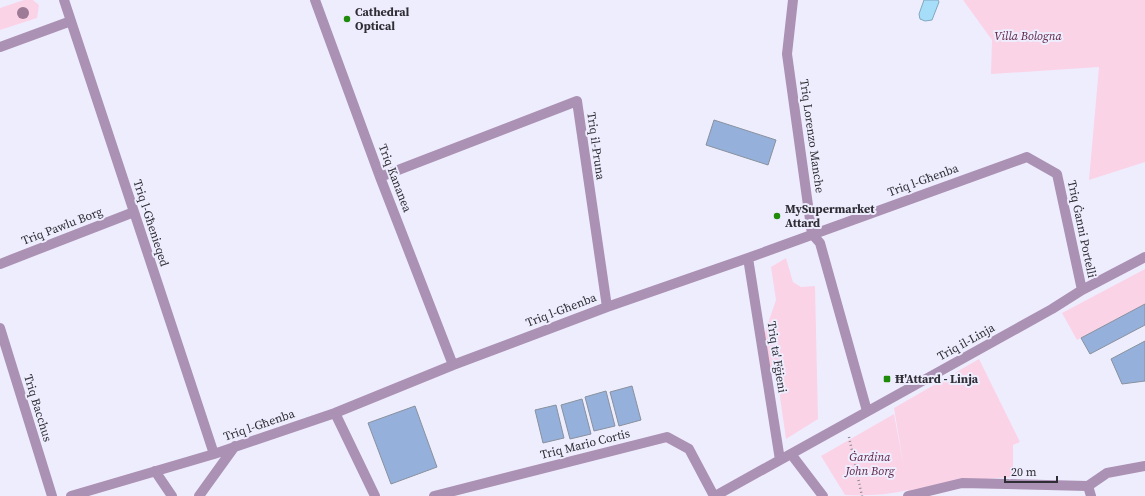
<svg xmlns="http://www.w3.org/2000/svg" width="1145" height="496" viewBox="0 0 1145 496" font-family="'Source Serif 4',serif">
<style>
.green{fill:#fbd3e6}
.water{fill:#a6ddf8;stroke:#82a8be}
.building{fill:#95b0da;stroke:#89919e}
.lines{fill:none;stroke-linecap:round;stroke-linejoin:round}
.path{stroke:#8a8995;stroke-width:2.5;stroke-dasharray:1 3;stroke-linecap:butt}
.pedestrian{stroke:#ab91b3;stroke-width:10}
.minor{stroke:#ab91b3;stroke-width:10}
.tree{fill:#9d7b96}
.poi-dot{fill:#1e8b0a;stroke:#eeedfe;stroke-width:1.5}
.labels{text-anchor:middle;stroke-width:4;stroke-linejoin:round;paint-order:stroke}
.poi-label{font-size:12px;font-weight:bold;fill:#2f2e35;stroke:#eeedfe;text-anchor:start}
.park-label{font-size:12px;font-style:italic;fill:#5b1e41;stroke:#eeedfe}
.street-label{font-size:12px;fill:#2f2e35;stroke:#eeedfe}
</style>
<rect width="100%" height="100%" fill="#eeedfe"/>
<path class="green" d="M24 0H33L39 5 37 18 0 30V8Z
M963 0H1145V162L1089 180 1099 67 991 74 992 40Z
M786 258 793 282 801 287 815 286 818 419 786 439 777 376 765 371 763 338 776 300 771 267Z
M1145 269V304L1077 340 1062 313Z
M979 359 1020 442 1013 445V477L958 481 909 492 908 490C887 495 866 496 845 495L821 456 894 414 904 468 894 408Z"/>
<path class="water" d="M924 0H938L939 2 932 20 925 21 920 19 919 14Z"/>
<path class="building" d="M714 120 776 140 768 165 706 145Z
M1145 304V325L1090 354 1081 338Z
M1145 341V381L1122 384 1111 359Z
M632 386 641 420 619 426 610 392Z
M606 391 615 426 594 431 585 397Z
M582 399 591 434 570 439 561 405Z
M556 405 564 438 543 443 535 410Z
M415 406 437 467 391 484 368 423Z"/>
<g class="lines">
<path class="path" d="M849 437 862 496"/>
<path class="pedestrian" d="M1088 486 1091 496"/>
<path class="minor" d="M64 0 214 454
M315 0 380 177 453 365
M793 0 787 54 812 234 820 243 867 411
M0 47 71 21
M380 177 577 101 607 307
M748 258 780 460
M0 264 134 212
M0 328 52 496
M335 413 375 496
M791 454 823 496
M155 471 172 496
M71 496 214 454 335 413 453 365 607 307 748 258 1027 157 1057 174 1082 290
M199 496 235 446
M434 496 667 437 689 449 714 496
M715 496 1052 309 1082 290 1145 257
M908 496 962 483 1088 486 1107 473 1145 466"/>
</g>
<circle class="tree" cx="23" cy="13" r="6"/>
<g class="poi-dot">
<circle cx="347" cy="19" r="4"/>
<circle cx="777" cy="216" r="4"/>
<rect x="883" y="375" width="8" height="8" rx="2"/>
</g>
<g class="labels">
<g class="poi-label">
<text x="355" y="16">Cathedral<tspan x="355" dy="14">Optical</tspan></text>
<text x="785" y="213">MySupermarket<tspan x="785" dy="14">Attard</tspan></text>
<text x="895" y="383">Ħ'Attard - Linja</text>
</g>
<g class="park-label">
<text x="1028" y="40">Villa Bologna</text>
<text x="870" y="461">Ġardina<tspan x="870" dy="14">John Borg</tspan></text>
</g>
<g class="street-label">
<text transform="translate(812 136) rotate(82)" y="4">Triq Lorenzo Manche</text>
<text transform="translate(596 146) rotate(82)" y="4">Triq il-Pruna</text>
<text transform="translate(395 178) rotate(69)" y="4">Triq Kananea</text>
<text transform="translate(923 180) rotate(-20)" y="4">Triq l-Għenba</text>
<text transform="translate(151 223) rotate(72)" y="4">Triq l-Għenieqed</text>
<text transform="translate(62 226) rotate(-21)" y="4">Triq Pawlu Borg</text>
<text transform="translate(1082 229) rotate(78)" y="4">Triq Ġanni Portelli</text>
<text transform="translate(561 310) rotate(-21)" y="4">Triq l-Għenba</text>
<text transform="translate(966 342) rotate(-29)" y="4">Triq il-Linja</text>
<text transform="translate(777 357) rotate(81)" y="4">Triq ta' Fġieni</text>
<text transform="translate(38 408) rotate(73)" y="4">Triq Bacchus</text>
<text transform="translate(259 425) rotate(-19)" y="4">Triq l-Għenba</text>
<text transform="translate(585 444) rotate(-14)" y="4">Triq Mario Cortis</text>
</g>
</g>
<path d="M1005 476v6h52v-6" fill="none" stroke="#2f2e35" stroke-width="2"/>
<text x="1011" y="476" font-size="12" fill="#2f2e35" stroke="#eeedfe" stroke-width="3" paint-order="stroke">20 m</text>
</svg>
